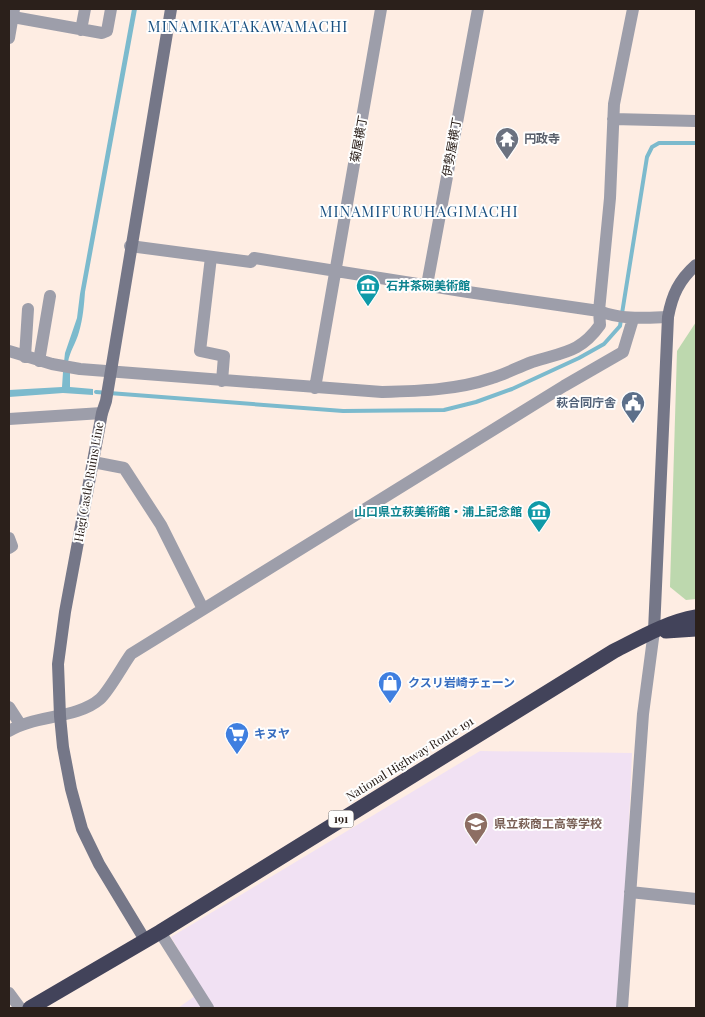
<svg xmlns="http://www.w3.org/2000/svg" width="705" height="1017" viewBox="0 0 705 1017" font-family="'Playfair Display','Noto Sans JP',serif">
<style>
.education{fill:#f1e1f3}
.green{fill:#bdd8ae}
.water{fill:#7cbacd}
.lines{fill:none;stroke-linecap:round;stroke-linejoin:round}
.stream{stroke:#7cbacd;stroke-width:4}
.street{stroke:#9d9eaa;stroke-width:12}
.secondary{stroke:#757788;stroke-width:12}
.highway{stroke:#42435a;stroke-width:15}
.labels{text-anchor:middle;stroke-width:4;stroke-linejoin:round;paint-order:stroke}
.shield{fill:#fefefe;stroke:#6a635f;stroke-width:1}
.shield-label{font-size:11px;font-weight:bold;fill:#2b201b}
.street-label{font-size:12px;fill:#2b201b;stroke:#fefefe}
.worship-label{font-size:12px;font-weight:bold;fill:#5b616d;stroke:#fefefe;text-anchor:start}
.culture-label{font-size:12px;font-weight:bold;fill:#0d838f;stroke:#fefefe;text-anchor:start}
.service-label{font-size:12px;font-weight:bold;fill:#4e5e75;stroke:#fefefe;text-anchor:end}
.shop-label{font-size:12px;font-weight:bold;fill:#366cbe;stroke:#fefefe;text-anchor:start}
.education-label{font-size:12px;font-weight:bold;fill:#785e54;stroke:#fefefe;text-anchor:start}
.quarter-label{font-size:15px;letter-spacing:1px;fill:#184f80;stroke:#fefefe}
</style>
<rect width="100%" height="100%" fill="#feede3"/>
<path class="education" d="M480 751 632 753 621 1008H178L202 991 171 937Z"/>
<path class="green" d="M696 322V599L686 600 670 587 677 351Z"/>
<path class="water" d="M132 9H137L85 292C84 305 83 319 79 332 76 343 70 351 68 362H64L65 353 77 318 80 294Z
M63 372H70V387L93 389V395L63 393 9 397V390L62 387Z"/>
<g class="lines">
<path class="stream" d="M96 392 343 411 444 410 476 402 512 389 579 358 604 344 620 326 647 157 652 147 659 143H696"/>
<path class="street" d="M13 17 102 33 107 31 111 9
M81 30 85 9
M9 38 14 9
M613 119 696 121
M130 246 251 262 254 258 468 292 599 311C622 320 644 318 668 317
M211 257 200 351 224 356 222 381
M427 285 478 9
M9 351 52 364 80 369 382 392C419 391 457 390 492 378 506 374 518 367 532 362 563 352 580 353 600 325L599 311 610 198 614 104 633 9
M25 357 28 309
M39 361 50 296
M315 388 381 9
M9 419 102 413
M93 462 124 468 161 525 203 609
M9 538 12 546 9 548
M9 707 20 724
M9 731C34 715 77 719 100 699 109 691 123 665 131 654L564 386 623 352 633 319
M630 892 696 899
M160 932 208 1008
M9 993 20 1008
M622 1008 643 714 654 631"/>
<path class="secondary" d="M654 631 668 317C672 295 679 280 696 265
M145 940 99 864 82 829 71 789 63 747 60 716 58 664 65 612 102 413 106 401 171 9"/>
<path class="highway" d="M666 631 696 629
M30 1008 160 932 614 651C640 638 667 622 696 617"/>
</g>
<defs>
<g id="temple-pin" transform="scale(1.25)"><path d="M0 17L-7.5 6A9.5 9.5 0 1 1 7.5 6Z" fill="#6b7280" stroke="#fefefe"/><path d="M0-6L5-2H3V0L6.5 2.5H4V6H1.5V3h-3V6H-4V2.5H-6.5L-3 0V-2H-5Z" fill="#fff"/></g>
<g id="museum-pin" transform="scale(1.25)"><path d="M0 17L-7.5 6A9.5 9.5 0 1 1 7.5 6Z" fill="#0f9aa8" stroke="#fefefe"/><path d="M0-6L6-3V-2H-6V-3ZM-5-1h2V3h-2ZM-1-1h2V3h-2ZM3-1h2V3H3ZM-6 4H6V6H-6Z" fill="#fff"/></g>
<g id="civic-pin" transform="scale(1.25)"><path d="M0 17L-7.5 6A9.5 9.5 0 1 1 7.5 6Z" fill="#5c6f8a" stroke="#fefefe"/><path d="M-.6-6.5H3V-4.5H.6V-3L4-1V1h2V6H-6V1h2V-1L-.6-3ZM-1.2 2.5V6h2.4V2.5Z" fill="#fff"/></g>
<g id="shop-pin" transform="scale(1.25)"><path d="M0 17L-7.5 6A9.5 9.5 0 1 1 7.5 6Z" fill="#3f7fe0" stroke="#fefefe"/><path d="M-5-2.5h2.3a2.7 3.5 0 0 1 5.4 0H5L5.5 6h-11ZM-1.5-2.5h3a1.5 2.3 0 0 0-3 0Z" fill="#fff"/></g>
<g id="supermarket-pin" transform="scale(1.25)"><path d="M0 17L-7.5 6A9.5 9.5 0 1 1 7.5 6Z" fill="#3f7fe0" stroke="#fefefe"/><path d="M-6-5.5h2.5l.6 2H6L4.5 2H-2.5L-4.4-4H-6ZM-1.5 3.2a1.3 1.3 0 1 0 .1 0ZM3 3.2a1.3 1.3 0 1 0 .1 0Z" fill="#fff"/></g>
<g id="school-pin" transform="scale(1.25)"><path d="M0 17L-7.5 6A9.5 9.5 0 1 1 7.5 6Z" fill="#8d6e63" stroke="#fefefe"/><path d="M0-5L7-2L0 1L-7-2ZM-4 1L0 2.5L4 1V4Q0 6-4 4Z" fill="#fff"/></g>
</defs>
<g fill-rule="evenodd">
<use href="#temple-pin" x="507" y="139"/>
<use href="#museum-pin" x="368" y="286"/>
<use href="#civic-pin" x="633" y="403"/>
<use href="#museum-pin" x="539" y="512"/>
<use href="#shop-pin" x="390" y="683"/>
<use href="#supermarket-pin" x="237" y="734"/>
<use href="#school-pin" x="476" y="824"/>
</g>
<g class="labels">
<rect class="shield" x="328.5" y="810.5" width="25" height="17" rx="4"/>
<g class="shield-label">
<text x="341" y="823">191</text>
</g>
<g class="street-label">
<text transform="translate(359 139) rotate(-80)" y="4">菊屋横丁</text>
<text transform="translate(452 147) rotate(-80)" y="4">伊勢屋横丁</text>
<text transform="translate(89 482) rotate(-80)" y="4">Hagi Castle Ruins Line</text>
<text transform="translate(410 759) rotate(-32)" y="4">National Highway Route 191</text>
</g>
<g class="worship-label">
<text x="524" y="143">円政寺</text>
</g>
<g class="culture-label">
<text x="386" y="290">石井茶碗美術館</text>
<text x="522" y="516" text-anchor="end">山口県立萩美術館・浦上記念館</text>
</g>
<g class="service-label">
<text x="616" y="407">萩合同庁舎</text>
</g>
<g class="shop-label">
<text x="408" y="687">クスリ岩崎チェーン</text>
<text x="254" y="738">キヌヤ</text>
</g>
<g class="education-label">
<text x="494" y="828">県立萩商工高等学校</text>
</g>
<g class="quarter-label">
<text x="248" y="32">MINAMIKATAKAWAMACHI</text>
<text x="419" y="217">MINAMIFURUHAGIMACHI</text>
</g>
</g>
<rect width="705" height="1017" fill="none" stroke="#2b201b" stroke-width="20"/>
</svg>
